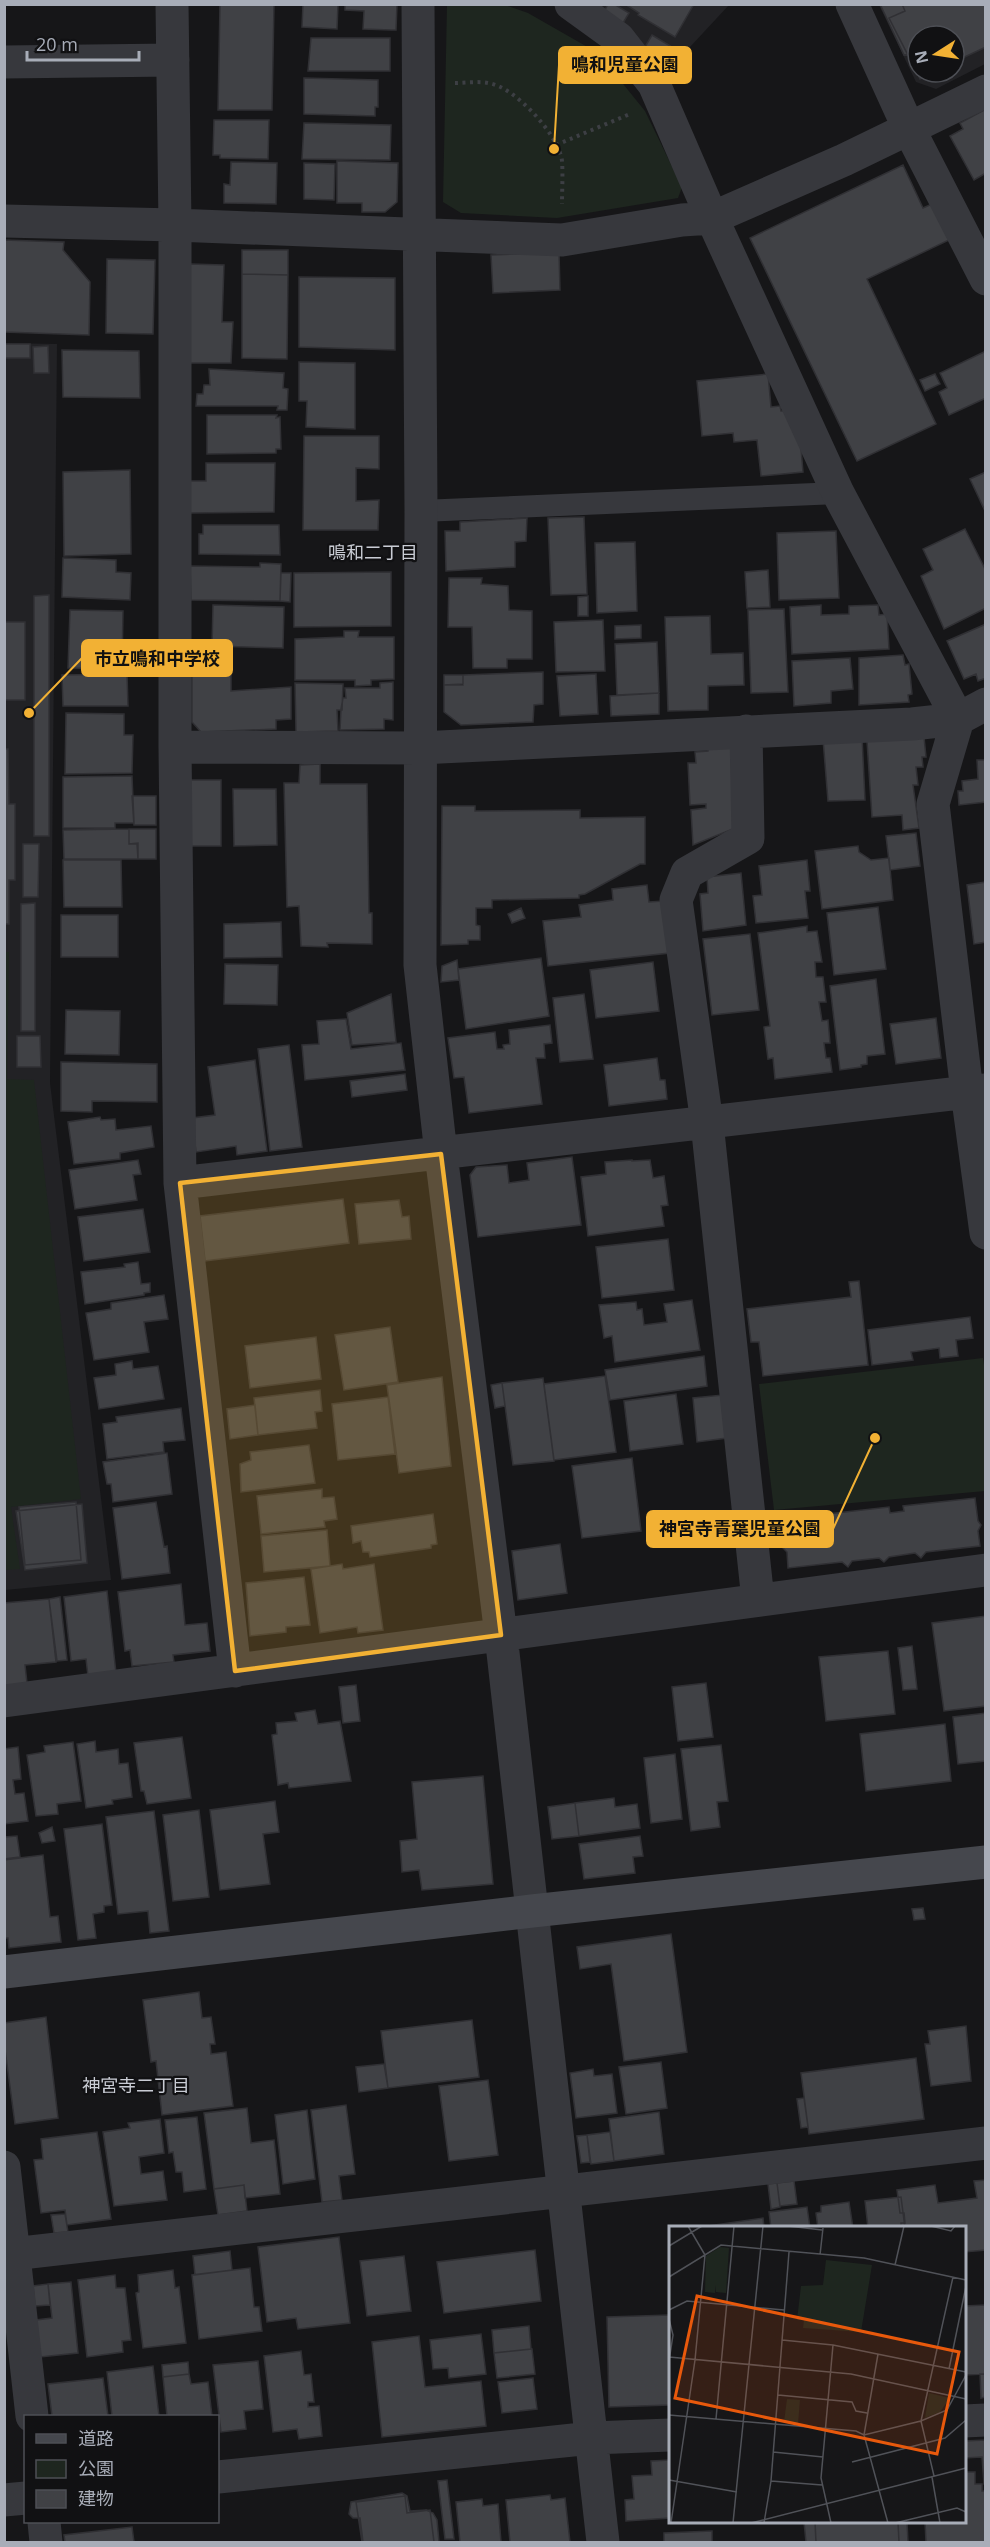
<svg xmlns="http://www.w3.org/2000/svg" width="990" height="2547" viewBox="0 0 990 2547" font-family="'Open Sans','Noto Sans JP',sans-serif">
<style>
.built{fill:#222225;fill-rule:evenodd}
.green{fill:#1e261f}
.building{fill:#404145;stroke:#303034;stroke-width:1.5}
.lines{fill:none;stroke-linecap:round;stroke-linejoin:round}
.path{stroke:#3d3f44;stroke-width:4;stroke-dasharray:3 4.5;stroke-linecap:butt}
.lane{stroke:#37383d;stroke-width:22}
.street{stroke:#37383d;stroke-width:33}
.secondary{stroke:#45474d;stroke-width:33}
.marked{fill:#f2b134;fill-opacity:0.2;stroke:#f2b134;stroke-width:4.5;stroke-linejoin:round}
.labels{text-anchor:middle;stroke-width:4.5;stroke-linejoin:round;paint-order:stroke}
.neighbourhood-label{font-size:18px;fill:#c9ccd4;stroke:#111113}
.inset-road{fill:none;stroke:#505258;stroke-width:1.5}
.view{fill:#e8590c;fill-opacity:0.15;stroke:#e8590c;stroke-width:3}
.inset-edge{fill:none;stroke:#a8adb8;stroke-width:3}
.leader{fill:none;stroke:#f2b134;stroke-width:2}
.callout-dot{fill:#f2b134;stroke:#111113;stroke-width:2}
.callout{fill:#f2b134;stroke:#f2b134;stroke-width:2}
.callout-label{font-size:18px;text-anchor:middle;font-weight:bold;fill:#111}
</style>
<rect width="100%" height="100%" fill="#161618"/>
<path class="built" d="M590 5H729L664 75Z
M879 5H985V64L936 89 916 82ZM918 36H954V72H918Z
M4 343 57 344 50 1083 111 1580 5 1590Z"/>
<path class="green" d="M447 5H505L528 13 598 53 645 111 682 187 678 198 557 218 461 213 443 202Z
M5 952H9L7 1079 34 1080 81 1499 11 1507 20 1569 5 1570Z
M983 1358 986 1378 985 1491 774 1510 759 1384Z"/>
<path class="building" d="M220 4H274L272 110H218Z
M303 4H338L337 29 302 27Z
M397 4 396 30H391L363 29 364 11 345 10V5H341Z
M608 4H614L629 13 623 23 604 12Z
M625 4H694L675 37 638 15 639 13Z
M880 4H986V47L954 62V36H918V72H934L920 79 908 54 904 55Z
M902 4H986V47L954 62V36H918V58L911 61 889 18 905 11Z
M652 35 672 47 665 59 645 47Z
M311 38H390V71H308Z
M304 78 378 80V107H375V116L304 114Z
M986 109V173L974 180 950 136 963 129 960 123Z
M214 120H269L268 159 220 158V155H213Z
M304 123 391 125 390 160 302 159Z
M337 161 398 163 397 202 385 212H362V203H337Z
M231 162 277 163 276 204 224 203V184L230 185Z
M304 163 335 164 334 200 304 199Z
M903 165 923 208 932 204 949 240 867 279 936 424 857 461 750 238Z
M4 240 64 242 63 250 90 282 89 335 4 332Z
M242 250H288V275L242 274Z
M559 252 560 290 493 293 491 255Z
M107 259 155 260 153 334 106 333Z
M190 264 224 265 222 322H233L231 363H189Z
M242 274 288 275 287 359 242 358Z
M299 277 395 278V350L299 347Z
M4 344H30V358H4Z
M48 346 49 373H34L33 347Z
M62 350 139 351 140 398 63 397Z
M986 351V398L949 415 939 392 947 388 940 373Z
M299 362 355 363V429L306 427 307 401H299Z
M209 369 284 373 283 388 288 389 287 410H277L278 406H196L197 394H203L204 385H210Z
M768 374 771 407 780 406 781 411H788L800 437 803 472 761 476 757 440 734 442 733 433 702 436 697 381Z
M768 374 771 407 780 406 781 411H788L800 437 803 472 761 476 757 440 734 442 733 433 702 436 697 381Z
M935 374 940 384 925 391 920 380Z
M207 415H277L276 418 280 417 281 449H276V453L207 454Z
M304 436H379V469L356 468V501L379 500 378 530H303Z
M304 436H379V469L356 468V501L379 500 378 530H303Z
M206 463H275L274 512 190 513 189 481H206Z
M130 470 131 554 64 556 63 472Z
M986 472V511H985L970 479Z
M584 517 587 594 551 595 548 518Z
M527 518 526 541 515 542V567L446 571 445 531H460V522Z
M203 525H279L280 555 199 554V534H203Z
M965 529 986 571V608L944 629 921 576 933 570 923 549Z
M836 531 839 598 779 600 777 533Z
M635 542 637 611 597 613 595 543Z
M63 558 116 560V572L131 573 130 600 62 597Z
M260 563 281 564 280 601 191 600 190 566 260 567Z
M768 570 770 607 747 608 745 572Z
M391 572V626L294 627V573Z
M281 573H291L290 602 280 601Z
M449 578H482L481 584 508 586 509 610 532 611V659H507V668H473L472 627H448Z
M49 595V836H34V596Z
M588 596V616H578V597Z
M213 605 284 607 283 648 212 646Z
M821 605V615L849 614V606L878 605 879 615 887 614 889 649 792 654 790 607Z
M784 609 788 692 751 693 748 610Z
M70 610 123 611 122 669 68 668Z
M710 616 711 654 743 653 744 685 708 686V710L668 711 665 617Z
M603 620 605 671 556 672 554 622Z
M4 622H25V700H4Z
M986 624V678L978 681 976 674 964 679 947 641Z
M641 625V638L615 639V626Z
M344 631H359L358 637H394V679L371 680V685L355 686V680H295V639L344 637Z
M657 642 659 693 617 695 615 644Z
M231 650V691L291 687V719L276 720V729L201 732 192 722V651Z
M903 655 905 665 909 664 912 694 908 695 909 702 859 705V658Z
M850 658 853 689 831 691V703L794 706 792 661Z
M543 672V704L534 705 533 722 461 725 444 712V685H463V675Z
M127 674 128 706H63L62 675Z
M596 674 598 714 560 716 557 676Z
M444 675H463V684L444 685Z
M393 682V720L384 719V729L340 730 341 709 343 698H346L345 688H380V683Z
M295 683 343 684 342 710H337L338 731 296 732Z
M659 693V714L611 716 610 696Z
M66 713 124 714V735H133L132 773 65 774Z
M862 736 865 800 828 801 823 739Z
M924 737 926 757H922L923 767H916L918 785H913L919 828 903 830 902 815 872 817 867 741Z
M731 746 733 829 693 845 691 810 706 808V804L690 805 688 763H696L695 752 708 751 709 747Z
M4 749H8L9 804H15V880H9V924H4Z
M977 760H986V802L959 805 958 791H963L962 781 978 779Z
M320 764V784H367L369 913H372V944L327 943 328 947 301 946 299 906 287 907 284 783H299L300 765Z
M132 776 134 823H115V828H63V777Z
M190 780H221V846H190Z
M233 789H276L277 845 234 846Z
M132 796H156V825H134Z
M442 806H475V811L580 810V818L645 817V864H640L585 894 579 895V898L492 900V908H476V925L480 926V940H468V944L441 945Z
M129 829V844H137L138 859H64L63 830Z
M129 829H156V859H138V843L129 844Z
M916 833 920 866 890 870 886 836Z
M23 844H39L38 897H23Z
M858 846 859 852 871 860 889 858 893 900 822 909 815 851Z
M63 860H121L122 907H64Z
M807 860 810 891H805L808 918 756 923 753 896 762 895 759 866Z
M741 873 746 925 703 931 700 894 708 893 707 877Z
M986 882V942L974 944 967 885Z
M647 885 649 902 664 901 670 953 548 966 543 921 581 917 579 905 613 900 612 889Z
M35 903V1031H21V904Z
M878 907 886 969 834 975 827 913Z
M521 908 525 918 512 923 508 914Z
M61 915H118V957H61Z
M281 922 282 957 224 958V924Z
M807 926V932L817 931 822 962H815L816 977H823L826 1002H819L822 1021 828 1020 830 1043H824L826 1058H830L832 1072 775 1079 773 1058 768 1059 764 1027 770 1026 758 933Z
M750 934 759 1010 712 1015 703 939Z
M541 958 549 1016 466 1029 458 969Z
M457 960 459 980 441 982 442 966Z
M653 962 659 1011 596 1018 590 970Z
M225 964 278 965 277 1005 224 1004Z
M876 979 885 1054 867 1056V1064L861 1065V1067L840 1070 830 986Z
M391 994 396 1042 352 1045 347 1013Z
M584 994 593 1059 560 1062 553 998Z
M66 1010 120 1011 119 1055 65 1054Z
M936 1018 941 1058 896 1064 890 1024Z
M346 1019 351 1049 401 1043 405 1070 305 1080 302 1045 319 1044 317 1021Z
M550 1025 552 1043 544 1044 545 1058H536L542 1104 469 1113 464 1077 454 1078 448 1038 495 1032 497 1049H504L503 1045 510 1044 509 1030Z
M550 1025 552 1043 544 1044 545 1058H536L542 1104 469 1113 464 1077 454 1078 448 1038 495 1032 497 1049H504L503 1045 510 1044 509 1030Z
M17 1036H40L41 1067H17Z
M289 1045 302 1147 270 1151 258 1049Z
M657 1058 660 1080H665L667 1099 609 1106 604 1065Z
M255 1060 267 1151 237 1155 236 1146 196 1152 192 1118 215 1115 208 1067Z
M61 1062 157 1064V1102L92 1101V1112L61 1111Z
M405 1074 407 1090 352 1097 350 1081Z
M100 1117 101 1120 115 1119 116 1130 151 1126 154 1147 120 1153V1159L74 1164 68 1122Z
M572 1157 581 1225 478 1237 470 1175 476 1167 507 1165 509 1183 529 1180 527 1163Z
M138 1160 141 1174 133 1175 137 1200 75 1209 69 1170Z
M632 1160V1161L650 1160 653 1178 664 1176 668 1205 661 1206 664 1226 588 1236 581 1177 606 1174 605 1162Z
M343 1199 349 1243 205 1261 200 1216Z
M343 1199 349 1243 205 1261 200 1216Z
M399 1200 402 1217 409 1216 411 1239 359 1244 355 1204Z
M143 1209 150 1252 84 1261 78 1217Z
M668 1239 674 1290 602 1298 596 1247Z
M138 1262 141 1284 150 1283V1292L144 1293V1295L85 1304 81 1272 125 1267 124 1264Z
M859 1281 868 1365 763 1376 759 1342H751L747 1309 851 1297 849 1282Z
M164 1295 168 1319 144 1322 149 1352 94 1360 86 1313 111 1309V1303Z
M692 1300 700 1350 615 1362 612 1336 604 1338 599 1305 636 1302 637 1310 642 1309 644 1325 667 1322 664 1304Z
M970 1317 973 1338 956 1340 958 1356 940 1358 939 1348 911 1352 913 1360 872 1365 868 1330Z
M390 1327 398 1382 344 1390 335 1335Z
M316 1337 321 1379 250 1388 245 1346Z
M704 1356 707 1386 610 1400 605 1370Z
M132 1361 133 1369 158 1366 164 1399 99 1409 94 1378 116 1375 115 1364Z
M605 1376 616 1452 554 1460 544 1384Z
M442 1377 451 1466 399 1473 387 1385Z
M543 1378 554 1461 513 1465 502 1383Z
M502 1383 505 1406 495 1408 491 1385Z
M320 1390 322 1411 315 1412 317 1428 258 1435 254 1398Z
M676 1394 683 1444 630 1451 624 1401Z
M723 1395 727 1438 697 1442 693 1398Z
M388 1397 395 1454 338 1460 332 1404Z
M255 1405 258 1435 230 1439 227 1409Z
M181 1408 185 1440 163 1442 164 1452 107 1459 103 1424 117 1422 116 1417Z
M309 1445 315 1483 241 1492 240 1464 251 1460 250 1452Z
M167 1453 172 1494 113 1502 111 1484H107L103 1462Z
M632 1458 641 1531 582 1538 572 1466Z
M322 1489V1498L334 1497 337 1519 324 1521 325 1527 261 1534 257 1496Z
M975 1498 978 1521 981 1525 978 1531 980 1546 926 1552 921 1558 915 1553 889 1557 884 1562 879 1558 852 1561 848 1567 842 1562 788 1568 787 1552 783 1548 786 1543 783 1519 889 1507 890 1513 904 1511 903 1506Z
M76 1502 81 1560 25 1565 19 1507Z
M156 1502 164 1547 167 1546 170 1573 122 1579 113 1508Z
M82 1504 87 1563 25 1570 16 1511Z
M433 1514 437 1544 431 1545V1548L370 1557 369 1552H363L361 1541 353 1543 351 1526Z
M327 1530 330 1566 264 1572 261 1536Z
M560 1544 567 1593 518 1600 512 1551Z
M342 1564 343 1569 374 1564 383 1630 358 1633 357 1627 320 1633 311 1569Z
M304 1577 310 1625 286 1627V1632L250 1636 246 1583Z
M181 1584 185 1625 207 1623 210 1651 173 1655 174 1662 132 1666 130 1650 125 1651 118 1592Z
M107 1591 116 1673 88 1676 86 1659 71 1661 64 1597Z
M60 1597 67 1660 57 1661 49 1599Z
M49 1599 56 1662 25 1665 27 1683 4 1686V1603Z
M986 1616V1706L944 1711 932 1623Z
M912 1646 917 1689 903 1690 898 1648Z
M888 1651 895 1714 826 1721 819 1657Z
M706 1683 713 1737 678 1741 672 1687Z
M356 1685 360 1721 343 1723 339 1687Z
M315 1710 318 1724 340 1721 351 1781 289 1788 288 1783 278 1785 272 1735 277 1734 276 1723 297 1721 295 1713Z
M986 1713V1761L958 1764 953 1717Z
M945 1724 951 1781 866 1791 860 1734Z
M182 1737 191 1798 147 1804 144 1791H141L134 1743Z
M95 1741 96 1752 118 1749 119 1764 128 1763 132 1797 112 1800 113 1804 86 1808 77 1744Z
M73 1742 81 1801 57 1804 58 1814 36 1816 27 1755 45 1752 44 1746Z
M721 1745 728 1801 717 1802 720 1827 691 1831 681 1749Z
M18 1747 21 1779 13 1780 15 1794 24 1793 28 1821 4 1824V1749Z
M675 1754 682 1819 651 1823 644 1758Z
M483 1776 493 1884 422 1890 419 1870 402 1872 400 1841 417 1839 412 1782Z
M614 1798 615 1807 637 1804 640 1828 579 1836 575 1803Z
M275 1801 279 1832 263 1834 270 1884 220 1890 210 1810Z
M575 1803 579 1836 552 1839 548 1807Z
M199 1810 209 1897 173 1901 163 1815Z
M154 1811 169 1931 150 1933 148 1911 118 1914 106 1817Z
M102 1824 112 1905 104 1906V1912L93 1914 96 1938 78 1940 64 1829Z
M52 1827 55 1841 42 1843 39 1833Z
M17 1836 20 1857 4 1859V1837Z
M640 1836 643 1856 633 1857 635 1873 584 1879 579 1844Z
M43 1855 50 1917 58 1916 61 1942 9 1948 8 1938H4V1860Z
M923 1908 925 1919 914 1920 912 1909Z
M671 1934 687 2052 624 2061 611 1964 580 1969 577 1947Z
M199 1992 202 2018 211 2017 215 2044H210L211 2054 226 2052 233 2106 162 2115 156 2061 151 2062 143 2000Z
M46 2017 58 2118 15 2124 4 2042V2023Z
M472 2020 479 2077 388 2088 381 2031Z
M966 2026 971 2081 931 2086 925 2044H930L928 2031Z
M916 2058 924 2119 809 2134 801 2073Z
M661 2062 667 2108 626 2114 619 2067Z
M384 2064 388 2088 359 2092 356 2067Z
M593 2069 594 2076 612 2074 617 2113 576 2118 570 2073Z
M488 2080 498 2155 449 2161 439 2086Z
M804 2098 808 2127 801 2128 797 2099Z
M346 2105 355 2174 339 2176 342 2200 322 2202 311 2110Z
M247 2108 251 2143 274 2140 280 2194 245 2198 244 2185 214 2189 204 2113Z
M307 2110 315 2179 283 2184 275 2115Z
M659 2112 664 2154 614 2161 609 2119Z
M197 2117 206 2189 184 2192 182 2172H176L173 2152 169 2153 165 2120Z
M160 2119 164 2153 139 2157 141 2174 163 2171 167 2200 114 2206 103 2132 130 2128 128 2123Z
M97 2132 111 2219 67 2225 65 2210 41 2213 34 2160 43 2159 41 2139Z
M610 2132 614 2161 591 2164 587 2135Z
M587 2135 590 2162 581 2163 577 2136Z
M986 2180V2250L964 2252V2228H901V2223H905L904 2213H900L897 2190 935 2185 938 2203 977 2198 974 2181Z
M794 2181 797 2204 780 2206 777 2183Z
M777 2183 780 2207 771 2209 768 2184Z
M244 2185 247 2211 218 2215 214 2189Z
M901 2197 905 2228H868L865 2201Z
M849 2202 853 2228H818L816 2213 821 2212V2206Z
M807 2207 810 2228H771L769 2212Z
M65 2214 68 2232 54 2233 51 2215Z
M763 2218 764 2228H694Z
M339 2237 350 2323 298 2329 296 2318 267 2322 258 2247Z
M535 2250 541 2301 444 2313 437 2262Z
M230 2251 232 2270 195 2275 193 2256Z
M404 2256 411 2311 367 2316 360 2261Z
M250 2268 254 2307H259L262 2331 199 2339 192 2275Z
M173 2270 175 2288 179 2287 186 2343 143 2348 136 2293 139 2292 138 2275Z
M115 2275 116 2288H125L131 2340 122 2341 123 2352 87 2357 78 2280Z
M71 2282 78 2353 40 2357 36 2320 52 2318 48 2284Z
M48 2284 50 2305 35 2306 33 2286Z
M986 2305V2374L964 2375V2306Z
M670 2315V2405L609 2407 607 2317Z
M529 2326 531 2349 494 2353 492 2330Z
M481 2334 486 2374 449 2378 448 2368 433 2369 430 2340Z
M419 2336 425 2387 481 2381 486 2426 382 2437 372 2342Z
M532 2349 535 2374 497 2378 494 2353Z
M301 2351 304 2375 311 2374 314 2402H308V2407L319 2406 322 2436 299 2439 297 2429 273 2432 264 2356Z
M258 2361 263 2409 244 2411 246 2429 221 2432 213 2365Z
M188 2362 189 2374 163 2377 162 2365Z
M153 2366 159 2416H112L107 2372Z
M189 2374 191 2384 208 2382 212 2416H167L163 2377Z
M980 2374H986V2397L981 2398Z
M103 2378 108 2416H52L48 2384Z
M533 2378 537 2409 502 2413 498 2382Z
M986 2440V2484H984L982 2457 964 2458V2441Z
M670 2460V2518L626 2521 625 2500 634 2499 632 2476 652 2475 651 2461Z
M964 2472H975V2484H982V2491H986L985 2542H926L925 2522H964Z
M447 2480 454 2539H445L438 2481Z
M402 2493 407 2496 410 2511 426 2510 433 2513 437 2520 439 2542H363L360 2518H353L349 2514 351 2502Z
M550 2495 551 2500 565 2498 570 2542H510L506 2500Z
M405 2496 407 2513 430 2510 434 2542H362L356 2502Z
M482 2499 483 2506 498 2504 501 2542H460L456 2502Z
M804 2522H898L899 2542H806Z
M815 2522H907L908 2542H816Z
M132 2527 134 2542H65L64 2535Z
M712 2531V2542H664V2533Z"/>
<g class="lines">
<path class="path" d="M455 83C466 83 478 81 488 83 514 86 559 135 562 161 563 175 562 190 562 204
M556 145 630 114"/>
<path class="lane" d="M421 511 838 493"/>
<path class="street" d="M172 4 175 225V747L180 1183 235 1671
M418 4 421 511 420 965 441 1154 501 1635 603 2542
M852 4 909 129 986 279
M4 62 173 60
M986 91 844 160 712 218 838 493 958 719 933 804 967 1092 986 1233
M4 221 175 225 562 240 682 220 712 218 654 84 618 38 571 4
M746 731 748 838 687 873 676 900 707 1123 758 1600
M175 747 420 748 912 724 958 719 986 704
M180 1183 986 1090
M4 1701 986 1570
M4 2167 32 2416
M4 2255 986 2143
M964 2421 986 2420
M218 2477 592 2438 670 2435
M4 2500 26 2498
M44 2522 46 2542"/>
<path class="secondary" d="M4 1972 532 1911 986 1862"/>
</g>
<path class="marked" d="M441 1154 501 1635 235 1671 180 1183Z"/>
<g class="labels">
<g class="neighbourhood-label">
<text x="373" y="559">鳴和二丁目</text>
<text x="136" y="2092">神宮寺二丁目</text>
</g>
</g>
<g transform="translate(669 2226)">
<rect width="297" height="297" fill="#161618"/>
<path d="M51 21 60 22 57 67 47 66V59L46 67 36 66 37 30ZM157 34 203 39 192 106 134 102 135 94H128L132 60 154 59ZM260 167 281 172 271 186 256 192ZM118 173 131 174 129 198 115 196Z" fill="#1e261f"/>
<path class="inset-road" d="M119 0 153 4M262 0 282 5 286 0M0 20 33 0M151 29 154 2M226 39 235 0M0 51 52 19 195 32 297 54M284 51 252 195 278 184 297 149M0 84 18 75 115 84M0 93 4 109 0 135M113 114 164 119 297 146M209 128 195 209 219 297M0 131 182 148 297 173M280 143 297 60M109 169 183 176 187 185 198 187M0 189 187 205 195 209 252 195 265 250M47 193 65 0M104 226 154 231M183 236 276 212 297 194M263 251 271 297M0 254 68 266M102 255 153 259M2 297 26 134 36 29 19 0M64 297 94 0M82 297 297 242M95 297 102 255 120 26M162 297 152 252 164 119M226 297 288 282 297 286"/>
<path class="view" d="M28 70 290 126 268 228 6 172Z"/>
<rect width="297" height="297" class="inset-edge"/>
</g>
<path class="leader" d="M554 149L559 65M29 713L82 658M875 1438L833 1529"/>
<g class="callout-dot">
<circle cx="554" cy="149" r="6"/>
<circle cx="29" cy="713" r="6"/>
<circle cx="875" cy="1438" r="6"/>
</g>
<g class="callout">
<rect x="559" y="47" width="132" height="36" rx="6"/>
<rect x="82" y="640" width="150" height="36" rx="6"/>
<rect x="647" y="1511" width="186" height="36" rx="6"/>
</g>
<g class="callout-label">
<text x="625" y="71">鳴和児童公園</text>
<text x="157" y="665">市立鳴和中学校</text>
<text x="740" y="1535">神宮寺青葉児童公園</text>
</g>
<rect width="990" height="2547" fill="none" stroke="#a8adb8" stroke-width="12"/>
<rect x="24" y="2415" width="195" height="108" fill="#111113" stroke="#4d4f55" stroke-width="1.5"/>
<rect x="36" y="2434" width="30" height="9" fill="#45474d" stroke="#4d4f55" stroke-width="1.5"/>
<text x="78" y="2445" font-size="18" fill="#a8adb8">道路</text>
<rect x="36" y="2460" width="30" height="18" fill="#1e261f" stroke="#4d4f55" stroke-width="1.5"/>
<text x="78" y="2475" font-size="18" fill="#a8adb8">公園</text>
<rect x="36" y="2490" width="30" height="18" fill="#404145" stroke="#4d4f55" stroke-width="1.5"/>
<text x="78" y="2505" font-size="18" fill="#a8adb8">建物</text>
<g transform="translate(936 54) rotate(258)"><circle r="28" fill="#111113" stroke="#4d4f55" stroke-width="1.5"/>
<path d="M0-4.5L10 22L0 15L-10 22Z" fill="#f2b134"/>
<text y="-9" font-size="16" font-weight="bold" text-anchor="middle" fill="#a8adb8">N</text>
</g>
<path d="M27 51v9h112v-9" fill="none" stroke="#a8adb8" stroke-width="3"/>
<text x="36" y="51" font-size="18" fill="#a8adb8" stroke="#111113" stroke-width="4.5" paint-order="stroke">20 m</text>
</svg>
